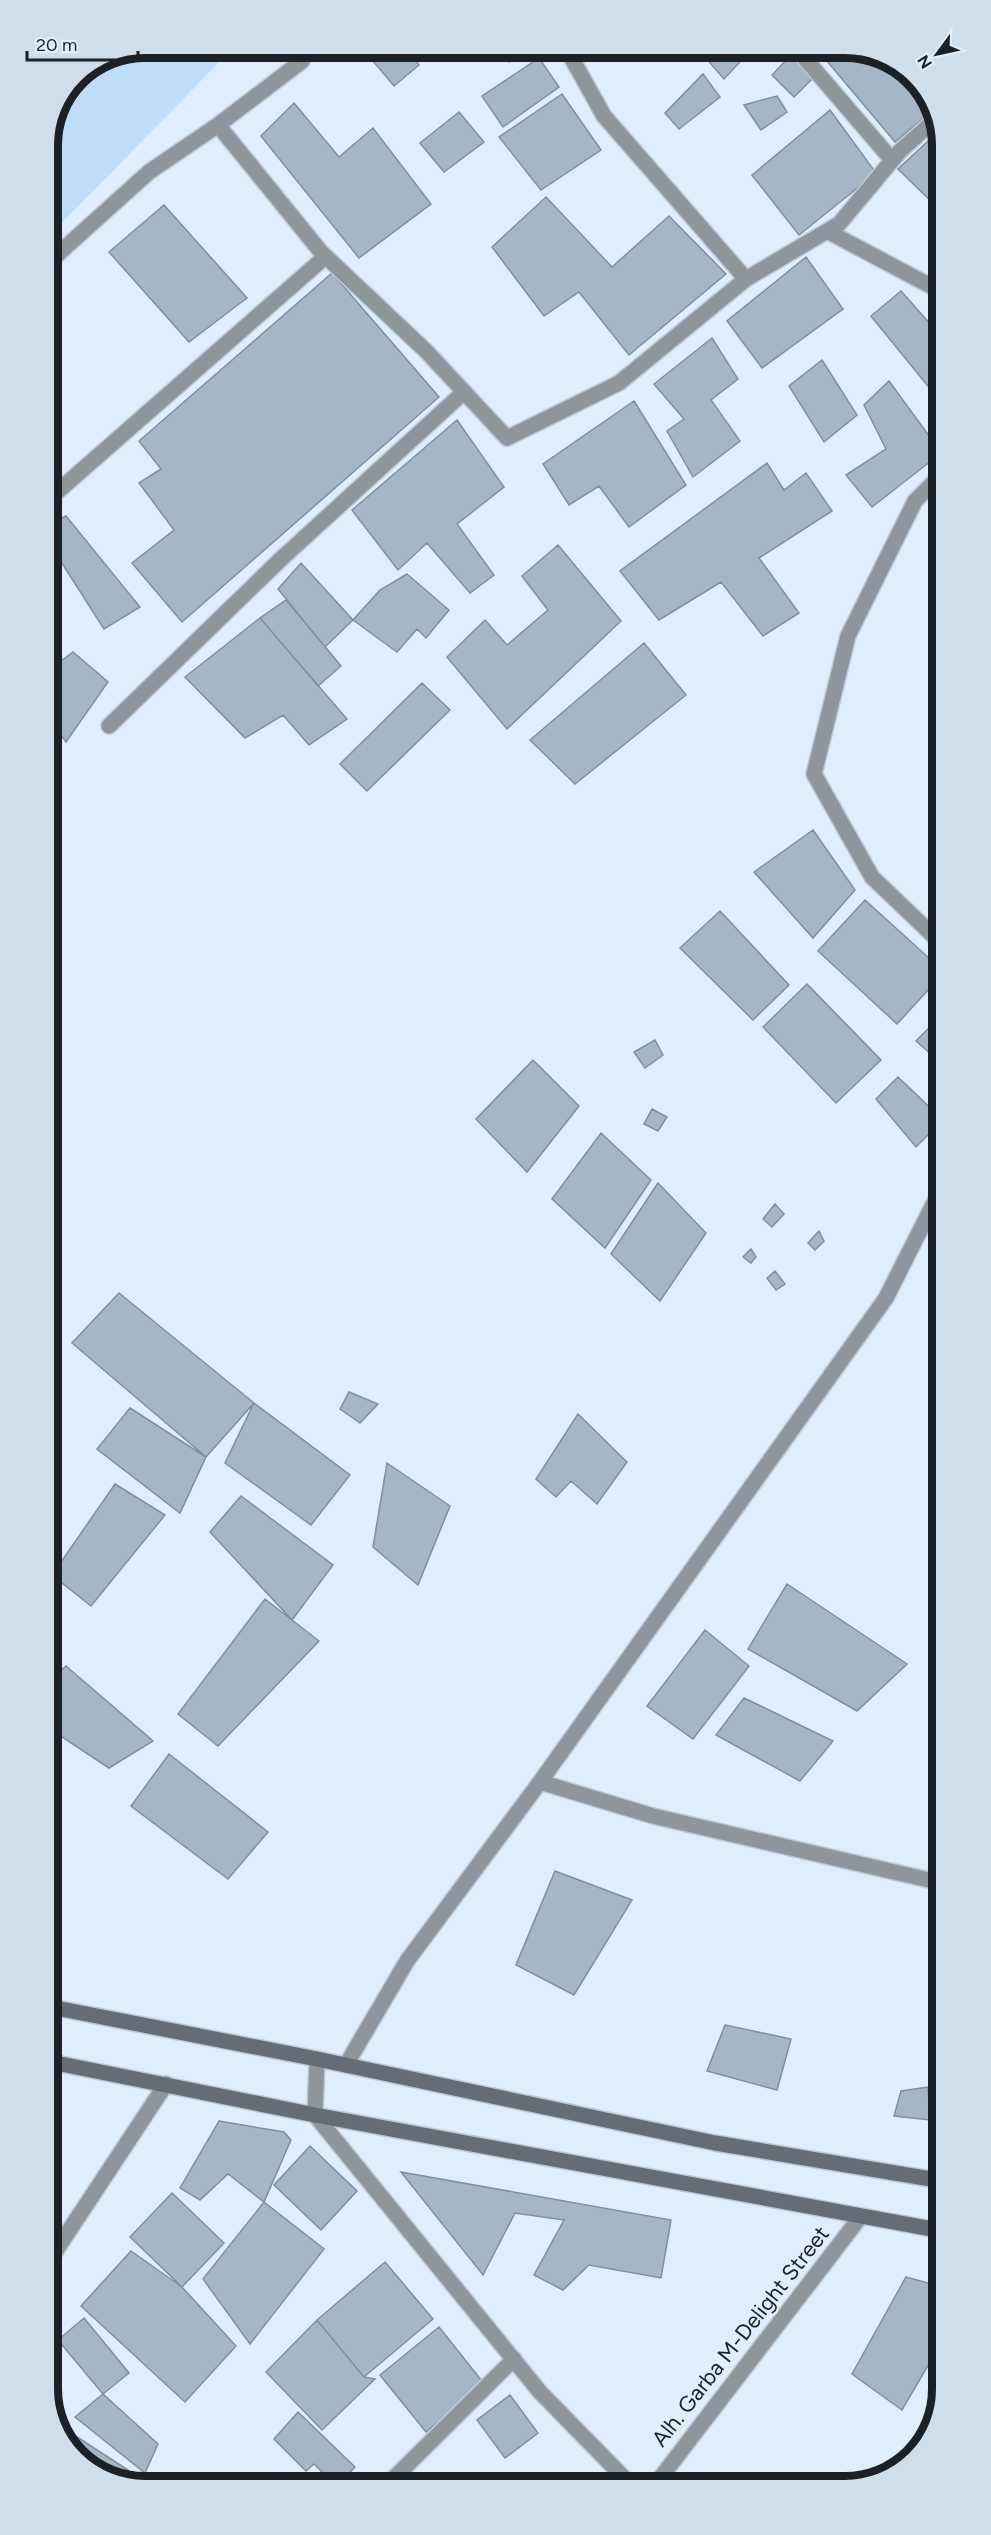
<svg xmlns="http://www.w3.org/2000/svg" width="991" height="2535" viewBox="0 0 991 2535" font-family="Figtree,sans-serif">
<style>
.green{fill:#beddfb}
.building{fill:#a5b7c7;stroke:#7f8f9f;stroke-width:1.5}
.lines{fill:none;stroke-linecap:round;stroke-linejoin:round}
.street-casing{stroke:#bcc9d6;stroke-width:18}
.secondary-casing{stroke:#bcc9d6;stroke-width:18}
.street{stroke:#8e969d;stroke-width:15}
.secondary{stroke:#626d77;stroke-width:15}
.labels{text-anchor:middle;stroke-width:4.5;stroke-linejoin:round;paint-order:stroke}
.street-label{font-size:22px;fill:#1a2127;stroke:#dfeefc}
.rim{fill:none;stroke:#1a2127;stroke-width:8}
</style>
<rect width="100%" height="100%" fill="#dfeefc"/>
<path class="green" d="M146 48H233L48 237V140L77 76Z"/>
<path class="building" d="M362 48H404L419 65 394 86Z
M501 48H536L509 62Z
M697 48H753L724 79Z
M816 48H852L909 72 933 110 895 142Z
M792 54 814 77 794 97 772 75Z
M539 58 559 87 503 127 482 96Z
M703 74 720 97 679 129 665 113Z
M562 94 601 150 541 190 499 137Z
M777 96 787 112 761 130 744 105Z
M294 103 339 157 373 128 431 204 359 258 261 136Z
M830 110 876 173 799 235 752 175Z
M459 112 484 142 444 172 420 143Z
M940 130V210L898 169Z
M546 197 612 267 669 216 726 274 629 355 579 292 544 316 492 247Z
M164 205 247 298 189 342 109 252Z
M806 257 843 309 762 368 727 321Z
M332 273 439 397 182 622 132 563 174 530 139 483 161 469 139 441Z
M901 291 940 335V401L871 316Z
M712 338 738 379 711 400 740 441 693 477 667 431 684 419 654 384Z
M822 360 857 415 824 442 789 386Z
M889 381 940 451V454L872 507 846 475 886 449 864 405Z
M634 401 686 485 629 527 599 486 569 505 543 464Z
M457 420 504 487 457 524 494 575 470 593 427 543 398 570 352 510Z
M767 463 784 490 806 473 832 511 759 558 799 613 763 636 721 582 659 620 620 571Z
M66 516 140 607 104 629 49 543V524Z
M558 545 621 621 507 729 447 657 485 620 507 645 548 610 522 576Z
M301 563 353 620 325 647 278 589Z
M407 574 449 610 426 638 417 629 397 652 353 620 380 590Z
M286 600 341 666 318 686 260 618Z
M260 618 347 719 309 745 283 715 245 738 185 677Z
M644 643 686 695 575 784 530 740Z
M73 652 108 682 66 742 49 719V670Z
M422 683 450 710 367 791 340 764Z
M813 830 855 890 813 938 754 872Z
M865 900 941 969V976L897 1024 818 951Z
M720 911 789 985 753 1020 680 948Z
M807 984 881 1060 836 1103 763 1027Z
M941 1016V1063L916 1041Z
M655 1040 663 1055 645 1068 634 1052Z
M533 1060 579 1106 527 1172 476 1119Z
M898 1077 941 1118V1122L916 1147 876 1099Z
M652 1109 667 1117 658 1131 644 1124Z
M601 1133 651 1180 605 1248 552 1199Z
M658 1183 706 1233 660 1301 611 1254Z
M775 1204 784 1214 772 1227 763 1219Z
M819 1231 824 1241 815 1250 808 1243Z
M751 1249 756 1257 751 1263 743 1257Z
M775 1271 785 1284 776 1290 767 1278Z
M119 1293 254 1403 206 1457 72 1343Z
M349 1392 378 1404 360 1423 340 1409Z
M254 1403 350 1475 311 1525 225 1463Z
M130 1408 206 1457 180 1513 97 1449Z
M578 1414 627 1462 597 1504 571 1481 556 1497 536 1479Z
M387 1463 450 1506 418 1585 373 1547Z
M115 1484 165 1515 91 1606 52 1575Z
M241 1496 333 1565 292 1620 210 1532Z
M787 1584 907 1664 857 1711 748 1649Z
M265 1599 319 1641 218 1746 178 1714Z
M705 1630 749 1666 693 1739 647 1706Z
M66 1666 153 1741 109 1768 50 1729V1680Z
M744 1698 833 1741 800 1781 716 1735Z
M169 1754 268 1832 228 1879 131 1806Z
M555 1871 632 1900 574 1995 516 1965Z
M725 2025 791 2039 777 2090 707 2071Z
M928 2087 930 2120 894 2116 901 2091Z
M219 2121 284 2132 291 2140 264 2202 228 2174 200 2200 180 2188Z
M310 2146 357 2191 321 2230 274 2185Z
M401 2172 671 2220 661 2278 589 2265 563 2290 534 2275 564 2220 515 2213 483 2275Z
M172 2193 224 2243 182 2287 130 2237Z
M264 2202 324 2249 250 2344 203 2279Z
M131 2251 182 2287 236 2346 185 2402 81 2306Z
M385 2262 433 2319 364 2377 317 2320Z
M906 2277 943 2287V2340L902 2410 852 2374Z
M84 2318 129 2373 103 2394 58 2340Z
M317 2320 364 2377 375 2379 322 2430 266 2372Z
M439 2327 485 2385 426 2432 380 2375Z
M103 2394 158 2444 145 2473 75 2417Z
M510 2395 538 2433 505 2458 477 2420Z
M51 2410 74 2435 69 2441 51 2415Z
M298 2412 355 2467 336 2486 314 2464 306 2471 274 2439Z
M74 2435 128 2470 122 2480 86 2467 70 2442Z
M164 2476 175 2487H154Z"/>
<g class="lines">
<g class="street-casing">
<path id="street" d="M566 48 604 116 746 279
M796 48 892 160
M218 125 321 252 427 352 507 438 619 383 746 279 839 224 900 151 938 117
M827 231 940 291
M48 263 149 172 218 125 302 61 297 48
M940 476 915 501 848 636 814 774 872 877 941 943
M49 499 325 257
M109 726 281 559 464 392
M540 1782 653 1816 942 1883
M317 2059 315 2115 540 2392 631 2485
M346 2065 407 1961 540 1782 886 1298 941 1189
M51 2258 166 2084
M655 2485 861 2216
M386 2486 514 2359"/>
</g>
<g class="secondary-casing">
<path id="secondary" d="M51 2007 317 2059 715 2143 943 2181
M51 2062 315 2115 943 2231"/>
</g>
<use href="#street" class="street"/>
<use href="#secondary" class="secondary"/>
</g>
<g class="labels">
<g class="street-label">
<text transform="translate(740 2336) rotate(-52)" y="8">Alh. Garba M-Delight Street</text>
</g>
</g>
<path d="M0 0H991V2535H0ZM145 58H845A87 87 0 0 1 932 145V2389A87 87 0 0 1 845 2476H145A87 87 0 0 1 58 2389V145A87 87 0 0 1 145 58Z" fill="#cfdeeb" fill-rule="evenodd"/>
<path class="rim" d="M145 58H845A87 87 0 0 1 932 145V2389A87 87 0 0 1 845 2476H145A87 87 0 0 1 58 2389V145A87 87 0 0 1 145 58Z"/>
<g transform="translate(937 54) rotate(237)" stroke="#dfeefc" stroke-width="4.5" paint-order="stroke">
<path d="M0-4.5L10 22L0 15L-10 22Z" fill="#1a2127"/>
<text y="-9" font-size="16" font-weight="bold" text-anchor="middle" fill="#1a2127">N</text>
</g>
<path d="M27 51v9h111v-9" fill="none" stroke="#1a2127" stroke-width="3"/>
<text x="36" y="51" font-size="18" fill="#1a2127" stroke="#dfeefc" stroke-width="4.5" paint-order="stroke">20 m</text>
</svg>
